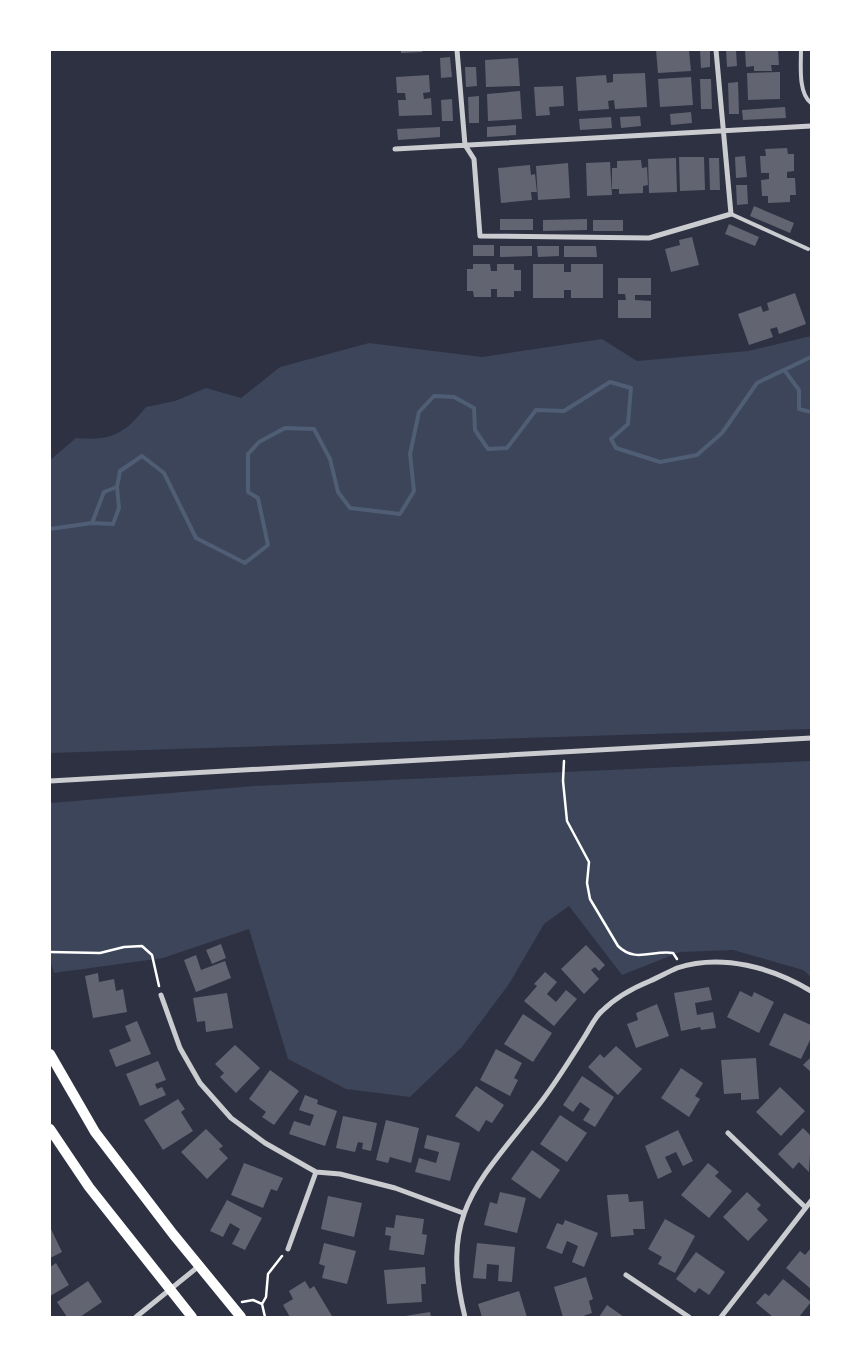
<svg xmlns="http://www.w3.org/2000/svg" width="861" height="1367" viewBox="0 0 861 1367" font-family="Roboto,sans-serif">
<style>
.green{fill:#3c4559}
.lines{fill:none;stroke-linecap:round;stroke-linejoin:round}
.stream{stroke:#4f5d75;stroke-width:4}
.building{fill:#626471}
.path{stroke:#fff;stroke-width:2.5}
.service{stroke:#caccd0;stroke-width:4}
.minor{stroke:#caccd0;stroke-width:5}
.secondary{stroke:#fff;stroke-width:10}
</style>
<rect width="100%" height="100%" fill="#2d3142"/>
<path class="green" d="M811 336V729L50 753V460L76 438C112 441 124 434 146 407L175 401 206 388 241 398 280 367 369 343 482 357 602 339 637 361 748 351Z
M811 761V977L803 970 733 950 680 952 622 975 569 906 544 924 509 984 462 1047 410 1097 346 1089 288 1059 249 929 163 958 54 973 50 960V803L254 786Z"/>
<g class="lines">
<path class="stream" d="M785 371 799 390V409L811 412
M92 523 113 524 119 508 117 487
M50 529 92 523 104 492 117 487 120 471 142 456 164 473 196 538 245 563 268 545 258 498 248 492V454L259 442 285 428 314 429 330 459 338 492 350 508 400 514 414 491 410 454 419 412 434 396 454 397 474 408 475 430 488 449 507 448 536 410 564 411 610 382 631 388 628 424 611 439 616 448 660 462 697 455 722 433 757 383 811 357"/>
</g>
<path class="building" d="M401 50H422V52L401 53Z
M656 50H689L691 71 658 73Z
M700 50H710V67L701 68Z
M726 50H736L737 66 727 67Z
M745 50H778L779 65H771L772 71H754V66L746 67Z
M450 57 452 77 441 78 440 58Z
M518 58 520 86 486 87 485 60Z
M465 67H476L477 86 466 87Z
M780 72V99L748 100 747 73Z
M645 73 647 107 615 109 614 100 608 101 609 109 578 111 576 77 606 75 607 83 613 82V74Z
M429 75 430 92 423 93 424 99 431 98 432 115 399 116 398 100H406L405 93H397L396 77Z
M691 77 693 105 660 107 658 79Z
M700 79H711L712 109H701Z
M738 82 739 114H729L728 83Z
M563 86 564 106 549 107 550 115 536 116 534 87Z
M520 91 522 119 488 121 487 94Z
M479 96V123H469L468 97Z
M452 99 453 121H442L441 100Z
M785 107 786 118 743 120 742 110Z
M691 112 692 123 671 125 670 114Z
M640 116 641 126 621 128 620 117Z
M611 117 612 128 580 130 579 119Z
M516 125V135L487 137V127Z
M440 127V137L398 140 397 129Z
M787 148 788 154H794V171L787 172V178H795L796 195H790V202L768 203V196H762L761 180 769 179V173H761L760 156H766L765 149Z
M745 156 747 177 736 178 735 157Z
M679 157H704L705 190 680 191Z
M676 158 677 192 649 193 648 159Z
M709 158H719L720 190H710Z
M641 160 642 168 647 167 648 185 643 186V193L619 194V189H612V168H617V161Z
M610 162 612 195 587 196 586 163Z
M568 163 570 198 538 200 536 166Z
M530 165 531 175 535 174 537 192H531L532 200 501 203 498 168Z
M736 185H747L748 204 737 205Z
M754 206 794 223 790 233 750 216Z
M500 219H533V230H500Z
M587 219V230L543 231V220Z
M593 220H623V231H593Z
M729 224 759 237 755 246 725 234Z
M692 237 699 265 671 272 665 249 680 245 679 240Z
M473 245H494V256H473Z
M500 246H532V256L500 257Z
M537 246H559V256L538 257Z
M564 246H596L597 257H564Z
M473 264H490L491 271H497V264H514V270H521V291H514V297H497V289H491V297H474L473 291H467V269H473Z
M533 264H564V272H571V264H603V298H571V290H564V298H533Z
M618 278H651V295H635V300L651 301V318H618V300H626L625 294H618Z
M795 293 806 324 779 334 777 327 770 329 773 337 749 345 738 314 761 306 763 312 769 310 767 303Z
M221 944 226 958 212 964 206 950Z
M586 945 605 965 599 971 595 967 591 970 599 979 584 994 561 969Z
M196 955 201 970 225 961 231 978 196 992 184 960Z
M545 972 557 982 547 994 556 1002 566 990 577 999 554 1026 524 1001 537 986 534 984Z
M98 973 99 982 114 979 116 991 123 989 127 1012 93 1018 85 976Z
M709 987 712 1000 695 1003 697 1015 713 1012 716 1028 701 1030 700 1027 681 1031 674 993Z
M740 991 752 997 754 992 774 1002 759 1033 727 1017Z
M227 993 233 1028 206 1032 205 1021 197 1022 193 998Z
M657 1004 669 1036 636 1048 627 1024 638 1020 636 1013Z
M784 1013 811 1025V1038L801 1059 769 1045Z
M523 1014 552 1033 533 1062 504 1044Z
M137 1021 151 1054 116 1067 109 1050 131 1041 125 1026Z
M235 1045 260 1068 236 1093 220 1077 224 1073 215 1064Z
M616 1046 642 1069 618 1095 588 1067 600 1054 604 1058Z
M496 1049 522 1063 514 1078 518 1080 510 1096 480 1080Z
M811 1057V1072L803 1065Z
M756 1058 759 1099 741 1100V1093L724 1094 721 1060Z
M158 1061 166 1080 155 1084 157 1089 162 1087 166 1095 140 1106 126 1074Z
M681 1068 703 1083 695 1096 700 1099 689 1117 661 1098Z
M270 1070 299 1091 274 1125 262 1117 266 1112 249 1099Z
M582 1076 614 1097 595 1127 583 1120 590 1109 580 1102 573 1112 563 1105Z
M476 1086 504 1105 492 1123 486 1120 479 1132 455 1116Z
M780 1087 805 1111 781 1136 756 1112Z
M305 1095 318 1100 317 1104 337 1111 325 1146 289 1134 294 1121 310 1126 314 1115 299 1110Z
M178 1099 185 1109 181 1112 193 1131 163 1150 144 1120Z
M560 1115 587 1133 567 1162 540 1144Z
M343 1116 377 1123 371 1151 362 1149 363 1143 358 1142 355 1152 336 1148Z
M386 1120 419 1128 411 1163 390 1157 388 1163 376 1160Z
M803 1128 811 1136 809 1172 799 1162 793 1169 778 1154Z
M206 1129 223 1146 219 1149 228 1158 207 1179 181 1152Z
M678 1130 693 1161 683 1166 676 1152 665 1157 672 1172 658 1179 645 1146Z
M427 1135 460 1143 450 1181 415 1172 419 1158 436 1163 439 1152 424 1148Z
M532 1150 560 1170 540 1199 511 1179Z
M244 1163 283 1178 277 1191 271 1189 263 1208 231 1195Z
M708 1163 719 1172 715 1176 732 1191 709 1218 681 1195Z
M500 1192 526 1198 517 1233 484 1225 490 1202 497 1204Z
M747 1192 761 1205 757 1209 768 1220 748 1241 723 1217Z
M628 1194 629 1202 643 1201 645 1229H633L634 1235 611 1237 607 1195Z
M328 1196 362 1203 354 1237 321 1229Z
M227 1200 262 1218 245 1250 232 1244 240 1229 230 1223 223 1237 210 1231Z
M396 1215 424 1219 422 1234 427 1235 424 1255 389 1250 391 1236 385 1235 386 1227 394 1228Z
M665 1219 695 1236 675 1273 658 1264 662 1257 648 1249Z
M565 1220 598 1233 584 1267 572 1262 578 1246 567 1241 562 1254 546 1248 557 1223 563 1225Z
M50 1227 62 1252 50 1258Z
M324 1243 356 1251 347 1284 322 1278 325 1266 319 1264Z
M477 1243 515 1247 512 1282 498 1281 499 1265 487 1264 486 1279 473 1278Z
M811 1248V1289L786 1268 800 1251 805 1255Z
M696 1252 725 1272 709 1295 699 1288 695 1293 676 1279Z
M56 1263 69 1285 50 1296V1267Z
M425 1267 426 1284H421L422 1302 387 1304 384 1270Z
M586 1277 593 1299 589 1301 592 1313 580 1317H563L554 1287Z
M783 1279 811 1302 799 1317H773L756 1303 765 1293 769 1296Z
M88 1281 102 1302 80 1317H67L57 1302Z
M305 1281 310 1289 314 1286 332 1316 290 1317 283 1305 293 1299 289 1291Z
M519 1291 527 1317H482L478 1304Z
M607 1305 624 1317H599Z
M430 1312 431 1317H406L405 1316Z"/>
<g class="lines">
<path class="path" d="M564 761 563 781 567 821 589 862 587 883 590 899 618 946C635 963 652 950 673 953L677 959
M50 952 100 953 124 947 142 946 152 955 159 986
M242 1302 253 1300 262 1304 265 1317
M262 1304 266 1297 268 1274 282 1256"/>
<path class="service" d="M801 50C801 65 798 93 811 103
M731 214 808 249"/>
<path class="minor" d="M457 50 465 145 474 159 480 236 649 238 731 214 716 50
M395 149 811 126
M50 781 811 738
M161 995 180 1048 200 1083 231 1118 265 1143 316 1172 340 1174 395 1188 463 1213
M728 1133 805 1207
M288 1249 316 1172
M626 1275 689 1317
M136 1317 199 1266
M465 1317C438 1209 481 1181 541 1102 557 1081 571 1058 585 1036 590 1028 595 1017 602 1011 615 998 633 988 650 981 659 977 668 972 677 968 722 953 773 968 811 991
M721 1317 811 1201"/>
<path class="secondary" d="M50 1054 95 1132 173 1234 241 1317
M50 1129 89 1187 192 1317"/>
</g>
<rect width="861" height="1367" fill="none" stroke="#ffffff" stroke-width="102"/>
</svg>
